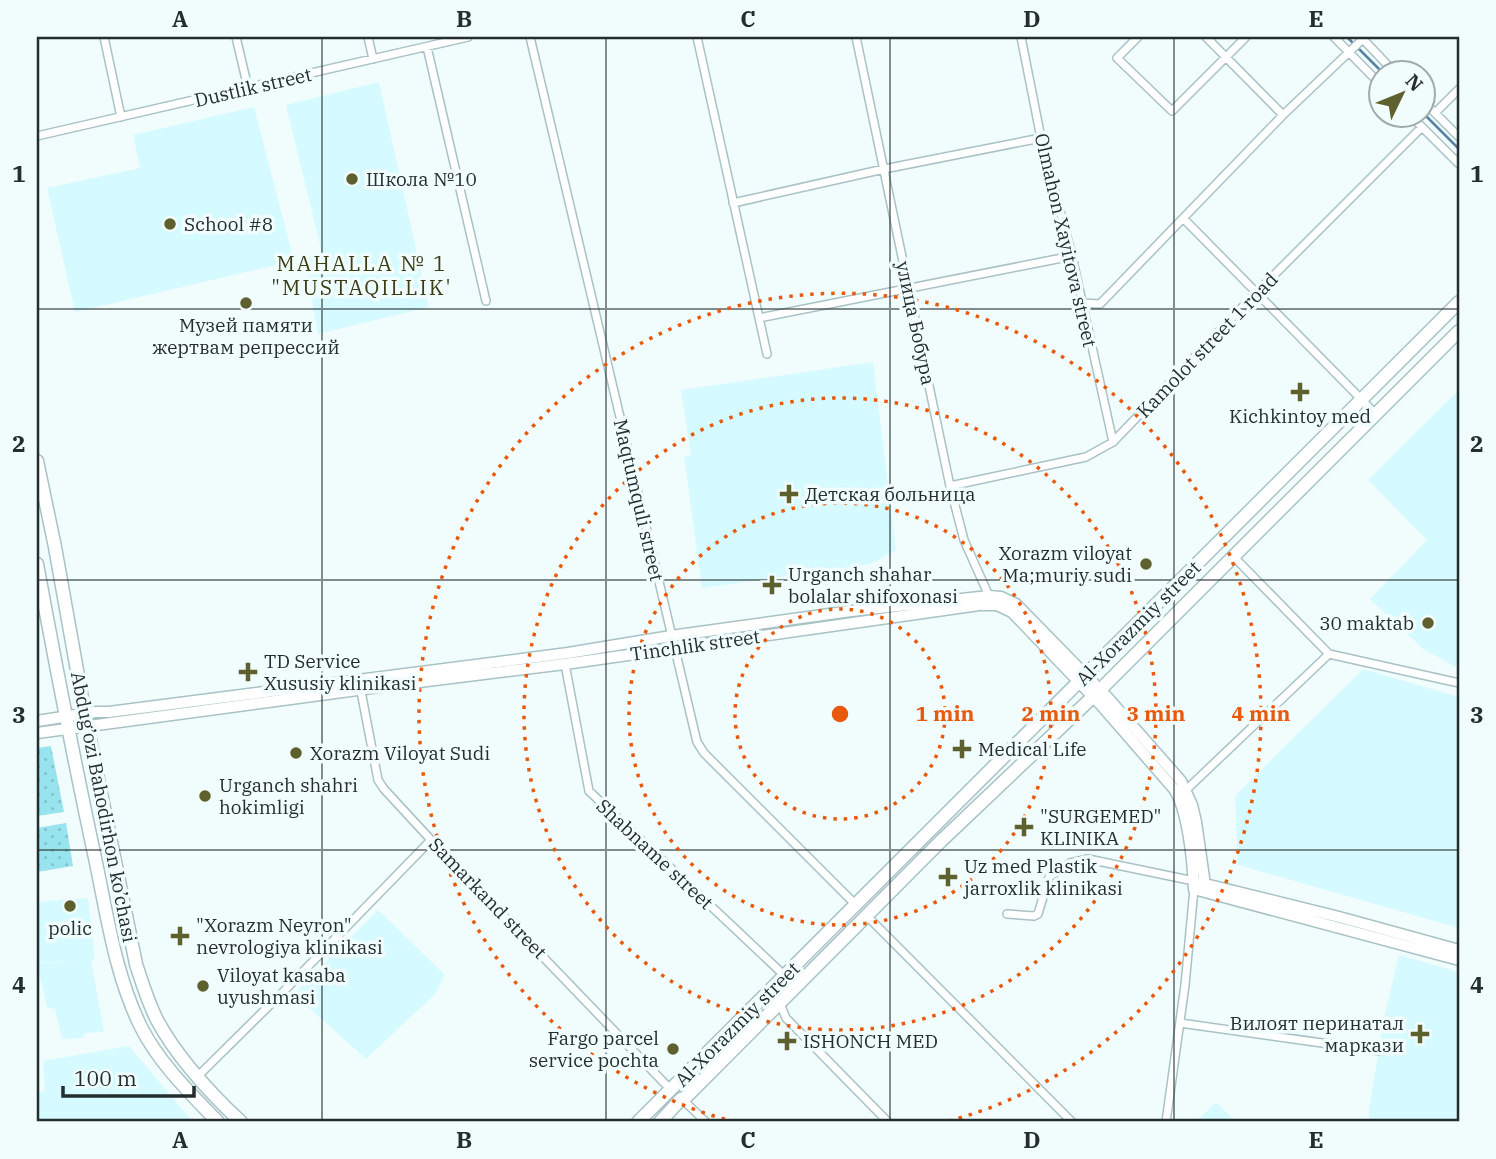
<svg xmlns="http://www.w3.org/2000/svg" width="1496" height="1159" viewBox="0 0 1496 1159" font-family="'IBM Plex Serif',serif">
<style>
.built{fill:#d5faff}
.grass{fill:url(#grass-dots)}
.lines{fill:none;stroke-linecap:round;stroke-linejoin:round}
.stream{stroke:#5683a5;stroke-width:2.5}
.minor-casing{stroke:#a8c2c5;stroke-width:10}
.secondary-casing{stroke:#a8c2c5;stroke-width:13}
.primary-casing{stroke:#a8c2c5;stroke-width:15}
.minor{stroke:#fff;stroke-width:7}
.secondary{stroke:#fff;stroke-width:10}
.primary{stroke:#fff;stroke-width:12}
.grid{fill:none;stroke:#242e2f;stroke-width:2;stroke-opacity:0.55}
.ring{fill:none;stroke:#e8590c;stroke-width:3.5;stroke-dasharray:3.5 7}
.poi-dot{fill:#5e612e;stroke:#f1fcfd;stroke-width:2.5}
.labels{text-anchor:middle;stroke-width:7;stroke-linejoin:round;paint-order:stroke}
.street-label{font-size:19px;fill:#242e2f;stroke:#f1fcfd}
.poi-label{font-size:19px;fill:#242e2f;stroke:#f1fcfd;text-anchor:start}
.neighbourhood-label{font-size:21px;letter-spacing:2px;fill:#3b3d15;stroke:#f1fcfd}
.centre{fill:#e8590c;stroke:#f1fcfd;stroke-width:3.5}
.ring-label{font-size:21px;text-anchor:middle;font-weight:bold;fill:#e8590c;stroke:#f1fcfd;stroke-width:7;stroke-linejoin:round;paint-order:stroke}
.neatline{fill:none;stroke:#242e2f;stroke-width:2.5}
.grid-label{font-size:23px;text-anchor:middle;font-weight:bold;fill:#242e2f}
</style>
<defs>
<pattern id="grass-dots" width="8" height="8" patternUnits="userSpaceOnUse" patternTransform="scale(1.75)"><rect width="8" height="8" fill="#98e4ee"/><path d="M2 2h.1M6 6h.1" fill="none" stroke="#83c4cc" stroke-width="1.8" stroke-linecap="round"/></pattern>
</defs>
<rect width="100%" height="100%" fill="#f1fcfd"/>
<path class="built" d="M379 82 429 307 318 334 304 258 322 253 286 105Z
M254 107 294 261 75 312 47 188 140 168 133 135Z
M873 362 896 550 870 564 702 588 684 456 691 455 681 390Z
M1459 390V669L1422 648 1370 599 1427 540 1368 480Z
M1363 669 1459 697V928L1238 865 1235 796Z
M88 898 95 959 91 960 104 1032 85 1033 83 1038 62 1039 55 1009 47 1007 37 964 70 961 37 963V902Z
M378 910 445 975 435 994 366 1059 294 994Z
M1399 955 1459 972V1122H1369V1109L1384 1018Z
M129 1046 193 1122H37V1093L45 1091 43 1061Z
M1216 1102 1236 1122H1196Z"/>
<path class="grass" d="M51 746 64 812 37 816V748Z
M66 823 73 866 37 872V828Z"/>
<g class="lines">
<path class="stream" d="M1347 37 1384 74
M1422 112 1459 149"/>
<g class="minor-casing">
<path id="minor" d="M104 37 121 117
M236 37 248 88
M368 37 373 59
M530 37 697 742 704 753 856 905
M697 37 767 354
M856 37 950 486 964 540 989 596V600
M1021 37 1041 138 1072 256 1113 442
M1138 37 1117 58 1172 111 1246 37
M1206 37 1283 115
M1334 37 1380 84
M1361 37 1396 74
M427 47 486 301
M1422 100 1459 137
M1435 113 1459 89
M1411 116 1459 164
M37 136 468 37
M733 203 884 169 1041 138
M1184 219 1362 400 1376 415
M1082 303 1100 304 1283 115 1365 37
M759 318 1072 256
M950 486 1086 457 1113 442 1256 293 1422 127
M1234 557 1329 654 1459 683
M565 664 589 791 785 976
M360 686 378 780 384 789 444 854 671 1090
M1186 790 1329 654
M1007 914 1034 916 1038 914 1049 877 1070 863 1088 859 1194 881
M866 915 1072 1122
M780 1004 786 1018 888 1122
M1180 1023 1379 1051
M197 1077 284 991 431 840
M682 1099 706 1122
M1166 1122 1185 985 1194 889"/>
</g>
<g class="secondary-casing">
<path id="secondary" d="M37 721 95 712H109L568 653 671 636 851 611 989 596 1001 597 1016 604 1108 698 1181 781 1192 805 1196 822 1206 892
M37 733 387 686 565 664 979 605H997L1012 612 1101 705 1174 789C1188 810 1193 862 1194 889L1459 960
M1201 883 1339 917 1459 950"/>
</g>
<g class="primary-casing">
<path id="primary" d="M37 461 55 547 85 715 136 964C142 983 148 1002 157 1020 178 1059 209 1092 241 1122
M37 564C55 662 74 760 95 858 107 914 115 975 141 1027 159 1063 190 1093 218 1122
M638 1122 1459 302
M660 1122 681 1099 686 1097 941 841 1100 690 1459 331"/>
</g>
<use href="#minor" class="minor"/>
<use href="#secondary" class="secondary"/>
<use href="#primary" class="primary"/>
</g>
<path class="grid" d="M322 37V1122M606 37V1122M890 37V1122M1174 37V1122M37 309H1459M37 580H1459M37 850H1459"/>
<g class="ring">
<circle cx="840" cy="714" r="105"/>
<circle cx="840" cy="714" r="211"/>
<circle cx="840" cy="714" r="316"/>
<path d="M735 1122A421 421 0 1 1 945 1122"/>
</g>
<g class="poi-dot">
<circle cx="352" cy="179" r="7"/>
<circle cx="170" cy="224" r="7"/>
<circle cx="246" cy="303" r="7"/>
<path d="M1296.5 381.5h7v7h7v7h-7v7h-7v-7h-7v-7h7z"/>
<path d="M785.5 483.5h7v7h7v7h-7v7h-7v-7h-7v-7h7z"/>
<circle cx="1146" cy="564" r="7"/>
<path d="M768.5 574.5h7v7h7v7h-7v7h-7v-7h-7v-7h7z"/>
<circle cx="1428" cy="623" r="7"/>
<path d="M244.5 661.5h7v7h7v7h-7v7h-7v-7h-7v-7h7z"/>
<path d="M958.5 738.5h7v7h7v7h-7v7h-7v-7h-7v-7h7z"/>
<circle cx="296" cy="753" r="7"/>
<circle cx="205" cy="796" r="7"/>
<path d="M1020.5 816.5h7v7h7v7h-7v7h-7v-7h-7v-7h7z"/>
<path d="M944.5 866.5h7v7h7v7h-7v7h-7v-7h-7v-7h7z"/>
<circle cx="70" cy="906" r="7"/>
<path d="M176.5 925.5h7v7h7v7h-7v7h-7v-7h-7v-7h7z"/>
<circle cx="203" cy="986" r="7"/>
<path d="M1416.5 1023.5h7v7h7v7h-7v7h-7v-7h-7v-7h7z"/>
<path d="M783.5 1030.5h7v7h7v7h-7v7h-7v-7h-7v-7h7z"/>
<circle cx="673" cy="1049" r="7"/>
</g>
<g class="labels">
<g class="street-label">
<text transform="translate(253 87) rotate(-13)" y="7">Dustlik street</text>
<text transform="translate(1066 240) rotate(77)" y="7">Olmahon Xayitova street</text>
<text transform="translate(916 323) rotate(78)" y="7">улица Бобура</text>
<text transform="translate(1207 345) rotate(-46)" y="7">Kamolot street 1 road</text>
<text transform="translate(639 500) rotate(77)" y="7">Maqtumquli street</text>
<text transform="translate(1138 623) rotate(-45)" y="7">Al-Xorazmiy street</text>
<text transform="translate(695 645) rotate(-8)" y="7">Tinchlik street</text>
<text transform="translate(104 807) rotate(79)" y="7">Abdug’ozi Bahodirhon ko’chasi</text>
<text transform="translate(655 854) rotate(43)" y="7">Shabname street</text>
<text transform="translate(488 898) rotate(46)" y="7">Samarkand street</text>
<text transform="translate(737 1024) rotate(-45)" y="7">Al-Xorazmiy street</text>
</g>
<g class="poi-label">
<text x="366" y="186">Школа №10</text>
<text x="184" y="231">School #8</text>
<text x="246" y="332" text-anchor="middle">Музей памяти<tspan x="246" dy="22">жертвам репрессий</tspan></text>
<text x="1300" y="423" text-anchor="middle">Kichkintoy med</text>
<text x="805" y="501">Детская больница</text>
<text x="1132" y="560" text-anchor="end">Xorazm viloyat<tspan x="1132" dy="22">Ma;muriy sudi</tspan></text>
<text x="788" y="581">Urganch shahar<tspan x="788" dy="22">bolalar shifoxonasi</tspan></text>
<text x="1414" y="630" text-anchor="end">30 maktab</text>
<text x="264" y="668">TD Service<tspan x="264" dy="22">Xususiy klinikasi</tspan></text>
<text x="978" y="756">Medical Life</text>
<text x="310" y="760">Xorazm Viloyat Sudi</text>
<text x="219" y="792">Urganch shahri<tspan x="219" dy="22">hokimligi</tspan></text>
<text x="1040" y="823">"SURGEMED"<tspan x="1040" dy="22">KLINIKA</tspan></text>
<text x="964" y="873">Uz med Plastik<tspan x="964" dy="22">jarroxlik klinikasi</tspan></text>
<text x="196" y="932">"Xorazm Neyron"<tspan x="196" dy="22">nevrologiya klinikasi</tspan></text>
<text x="70" y="935" text-anchor="middle">polic</text>
<text x="217" y="982">Viloyat kasaba<tspan x="217" dy="22">uyushmasi</tspan></text>
<text x="1404" y="1030" text-anchor="end">Вилоят перинатал<tspan x="1404" dy="22">маркази</tspan></text>
<text x="659" y="1045" text-anchor="end">Fargo parcel<tspan x="659" dy="22">service pochta</tspan></text>
<text x="803" y="1048">ISHONCH MED</text>
</g>
<g class="neighbourhood-label">
<text x="362" y="271">MAHALLA № 1<tspan x="362" dy="24">"MUSTAQILLIK'</tspan></text>
</g>
</g>
<circle cx="840" cy="714" r="10" class="centre"/>
<g class="ring-label">
<text x="945" y="721">1 min</text>
<text x="1051" y="721">2 min</text>
<text x="1156" y="721">3 min</text>
<text x="1261" y="721">4 min</text>
</g>
<rect width="1496" height="1159" fill="none" stroke="#f1fcfd" stroke-width="77"/>
<g transform="translate(1402 94) rotate(47)"><circle r="33" fill="#f1fcfd" stroke="#9faaab" stroke-width="2"/>
<path d="M0-5L12 26L0 18L-12 26Z" fill="#5e612e"/>
<text y="-10" font-size="19" font-weight="bold" text-anchor="middle" fill="#242e2f">N</text>
</g>
<path d="M63 1086v10h131v-10" fill="none" stroke="#242e2f" stroke-width="3.5"/>
<text x="74" y="1086" font-size="21" fill="#242e2f" stroke="#f1fcfd" stroke-width="5" paint-order="stroke">100 m</text>
<rect x="38" y="38" width="1420" height="1082" class="neatline"/>
<g class="grid-label">
<text x="180" y="27">A</text>
<text x="464" y="27">B</text>
<text x="748" y="27">C</text>
<text x="1032" y="27">D</text>
<text x="1316" y="27">E</text>
<text x="19" y="182">1</text>
<text x="1477" y="182">1</text>
<text x="19" y="452">2</text>
<text x="1477" y="452">2</text>
<text x="19" y="723">3</text>
<text x="1477" y="723">3</text>
<text x="19" y="993">4</text>
<text x="1477" y="993">4</text>
<text x="180" y="1148">A</text>
<text x="464" y="1148">B</text>
<text x="748" y="1148">C</text>
<text x="1032" y="1148">D</text>
<text x="1316" y="1148">E</text>
</g>
</svg>
